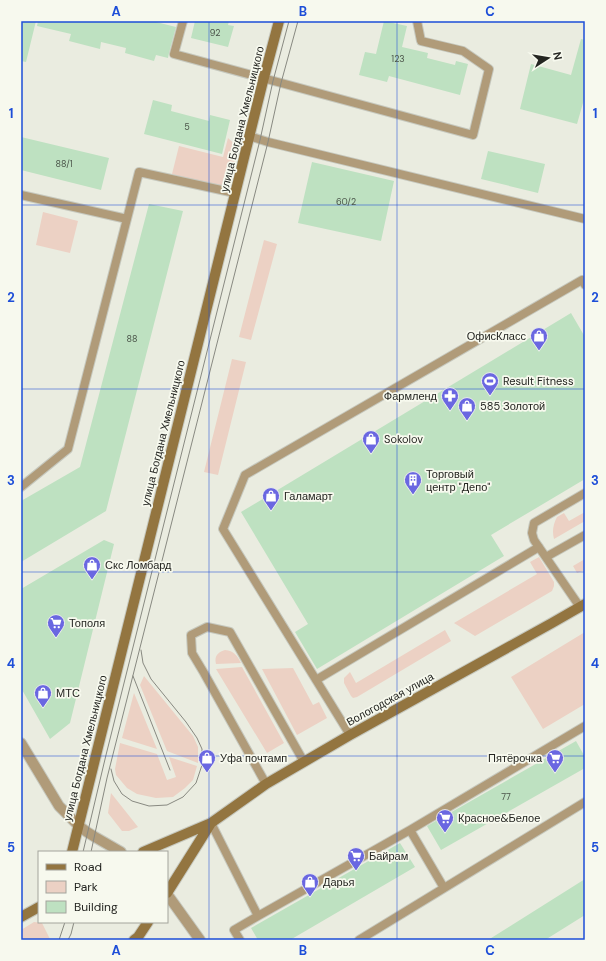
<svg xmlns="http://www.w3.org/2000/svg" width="606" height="961" viewBox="0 0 606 961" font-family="'DM Sans',sans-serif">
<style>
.green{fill:#ecd1c4}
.building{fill:#bee1c1}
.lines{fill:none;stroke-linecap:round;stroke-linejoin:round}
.lane-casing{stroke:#c6c8be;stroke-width:10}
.street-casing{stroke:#c6c8be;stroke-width:12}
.secondary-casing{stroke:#c6c8be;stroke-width:12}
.lane{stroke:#b09b79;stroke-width:8}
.street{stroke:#b09b79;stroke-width:10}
.secondary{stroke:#937540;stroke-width:10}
.tram{stroke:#888981;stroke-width:1}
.grid{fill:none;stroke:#1d4ed8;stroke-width:1;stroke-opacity:0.55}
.labels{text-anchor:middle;stroke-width:3.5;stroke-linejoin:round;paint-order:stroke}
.number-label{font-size:9px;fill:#4a5449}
.street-label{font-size:11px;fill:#242521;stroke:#f7f9ee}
.poi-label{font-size:11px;fill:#242521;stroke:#f7f9ee;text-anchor:start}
.neatline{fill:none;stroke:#1d4ed8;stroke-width:1.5}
.grid-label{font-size:13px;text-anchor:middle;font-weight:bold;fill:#1d4ed8}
</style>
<rect width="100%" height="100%" fill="#eaece0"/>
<path class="green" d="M228 138 239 148 230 182 226 186 221 187 172 174 179 146 223 157Z
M43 212 78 221 70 253 36 245Z
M264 240 277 244 251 340 239 337Z
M232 359 246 362 218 475 204 472Z
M585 512V521L554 539C552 531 553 525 557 517L564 513 569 521Z
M539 557 554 582V586L552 591 475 636 454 623 537 574 530 562Z
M585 559V570L577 573 573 566Z
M445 630 451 641 357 697 353 698 351 696 344 683V678L350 672 356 683Z
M585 632V704L543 729 511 677Z
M225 650C234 651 237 655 241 663L216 664C214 656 218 652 225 650Z
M242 667 284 743 267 753 216 669Z
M293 668 313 705 319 702 327 718 297 735 262 669Z
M144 676 193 736 198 747V763L167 751 140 685Z
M134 693 157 749 122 738Z
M120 743 157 754 167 780 176 777 169 757 197 766 193 780 185 788 173 797 156 798 137 794 127 788 116 775 115 769Z
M111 793 138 827 129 831H122L108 813Z
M34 922 42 923 50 939V940H21V930Z"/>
<path class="building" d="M21 21H36L26 62 21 61Z
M38 21H152L176 27 169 53 168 58 156 55 154 61 125 53 126 48 101 42 100 49 69 41 71 34 37 26Z
M195 21H229L228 25 234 26 228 47 191 38Z
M384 21 407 26 402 47 428 53 427 58 455 65 456 61 468 64 460 95 389 76 387 82 359 75 365 52 376 54Z
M581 39 585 40V96L577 124 520 109 531 64 571 75Z
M153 100 172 105 171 111 209 121 210 115 230 120 222 154 144 134Z
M21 137 109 158 101 190 21 170Z
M488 151 545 164 538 193 481 179Z
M312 162 394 181 381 241 298 223Z
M149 204 183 211 106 511 21 562V501L80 467Z
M571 313 585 337V479L491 535 504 556 317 669 295 632 308 624 241 512Z
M104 540 114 544 70 723 50 739 21 688V589Z
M576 741 585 757V768L441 850 427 826Z
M400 843 415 867 290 940H258L251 928Z
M585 879V915L545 940H488Z"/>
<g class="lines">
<g class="lane-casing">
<path id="lane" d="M183 21 174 54 473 135 489 69 463 51 421 41 417 21
M249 136 268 142 585 219
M21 195 127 219
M21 487 68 449 139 172 235 193
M546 557 585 535
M580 607 534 540 532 533 534 523 585 493
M316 680 539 547
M350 735 223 529 245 475 302 442 582 280 585 285
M266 784 204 673 192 653 191 635 207 627 230 632 304 762
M211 823 258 916 410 830 585 726
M410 830 444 888
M240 940 234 930 258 916
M359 940 585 802"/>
</g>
<g class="street-casing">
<path id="street" d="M21 743 59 806 79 826 87 832 95 837 121 852
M167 894 200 940"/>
</g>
<g class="secondary-casing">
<path id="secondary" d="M72 852 262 85 279 21
M143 852 211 823 266 784 350 735 552 623 585 604
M167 893 211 823
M21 917 39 907
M134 940 138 937 148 922"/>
</g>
<use href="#lane" class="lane"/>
<use href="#street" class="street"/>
<use href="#secondary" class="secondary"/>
<path class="tram" d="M133 676 170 770
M111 769 114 781 122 794 132 801 149 806 167 805 183 797 196 783 202 765V749L197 738 186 722 151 679 143 663 141 650
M83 852 106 755 260 140 273 81 289 21
M91 852 107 778 268 142 281 83 298 21
M59 940 65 922
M68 940 71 934 74 922"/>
</g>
<path class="grid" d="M209 21V940M397 21V940M21 205H585M21 389H585M21 572H585M21 756H585"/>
<defs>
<g id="shop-pin" transform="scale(0.9)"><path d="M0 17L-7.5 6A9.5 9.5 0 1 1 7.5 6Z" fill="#6a67e1" stroke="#f7f9ee"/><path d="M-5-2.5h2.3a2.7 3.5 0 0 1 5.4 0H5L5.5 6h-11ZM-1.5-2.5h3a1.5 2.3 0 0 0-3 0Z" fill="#fff"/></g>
<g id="stadium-pin" transform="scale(0.9)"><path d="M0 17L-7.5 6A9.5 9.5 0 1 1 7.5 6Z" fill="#6a67e1" stroke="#f7f9ee"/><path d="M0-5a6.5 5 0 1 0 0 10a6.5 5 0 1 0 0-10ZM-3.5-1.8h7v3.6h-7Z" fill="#fff"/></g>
<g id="pharmacy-pin" transform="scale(0.9)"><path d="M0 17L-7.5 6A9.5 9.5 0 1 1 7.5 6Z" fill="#6a67e1" stroke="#f7f9ee"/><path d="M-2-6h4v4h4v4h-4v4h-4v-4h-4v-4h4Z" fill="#fff"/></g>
<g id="building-pin" transform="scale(0.9)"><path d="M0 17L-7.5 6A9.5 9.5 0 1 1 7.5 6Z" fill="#6a67e1" stroke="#f7f9ee"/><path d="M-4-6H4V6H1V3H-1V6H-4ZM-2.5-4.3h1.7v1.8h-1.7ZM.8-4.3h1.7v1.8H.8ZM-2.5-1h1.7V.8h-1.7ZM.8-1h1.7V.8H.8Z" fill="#fff"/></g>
<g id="supermarket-pin" transform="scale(0.9)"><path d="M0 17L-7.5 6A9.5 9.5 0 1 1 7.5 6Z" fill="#6a67e1" stroke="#f7f9ee"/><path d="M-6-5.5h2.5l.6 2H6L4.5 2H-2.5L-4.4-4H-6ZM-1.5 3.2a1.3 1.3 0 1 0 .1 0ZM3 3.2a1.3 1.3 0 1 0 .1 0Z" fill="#fff"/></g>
</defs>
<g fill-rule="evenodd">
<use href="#shop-pin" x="539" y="336"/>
<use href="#stadium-pin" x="490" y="381"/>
<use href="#pharmacy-pin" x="450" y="396"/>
<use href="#shop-pin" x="467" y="406"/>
<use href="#shop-pin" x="371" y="439"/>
<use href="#building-pin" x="413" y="480"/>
<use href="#shop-pin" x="271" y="496"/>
<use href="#shop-pin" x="92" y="565"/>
<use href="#supermarket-pin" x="56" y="623"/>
<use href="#shop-pin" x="43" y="693"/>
<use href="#shop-pin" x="207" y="758"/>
<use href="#supermarket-pin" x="555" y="758"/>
<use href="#supermarket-pin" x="445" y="818"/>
<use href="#supermarket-pin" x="356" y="856"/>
<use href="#shop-pin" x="310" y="882"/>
</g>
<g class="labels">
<g class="number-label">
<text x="215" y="36">92</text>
<text x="398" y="62">123</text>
<text x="187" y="130">5</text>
<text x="64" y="167">88/1</text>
<text x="346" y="205">60/2</text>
<text x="132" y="342">88</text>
<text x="506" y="800">77</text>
</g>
<g class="street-label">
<text transform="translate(242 119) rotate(-76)" y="4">улица Богдана Хмельницкого</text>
<text transform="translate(163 433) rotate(-76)" y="4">улица Богдана Хмельницкого</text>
<text transform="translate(390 699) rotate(-29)" y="4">Вологодская улица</text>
<text transform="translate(85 748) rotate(-76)" y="4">улица Богдана Хмельницкого</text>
</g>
<g class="poi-label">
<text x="526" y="340" text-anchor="end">ОфисКласс</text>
<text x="503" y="385">Result Fitness</text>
<text x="437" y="400" text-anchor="end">Фармленд</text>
<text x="480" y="410">585 Золотой</text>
<text x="384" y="443">Sokolov</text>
<text x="426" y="478">Торговый<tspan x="426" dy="13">центр "Депо"</tspan></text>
<text x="284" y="500">Галамарт</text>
<text x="105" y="569">Скс Ломбард</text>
<text x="69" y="627">Тополя</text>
<text x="56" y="697">МТС</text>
<text x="220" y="762">Уфа почтамп</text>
<text x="542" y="762" text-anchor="end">Пятёрочка</text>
<text x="458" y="822">Красное&amp;Белое</text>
<text x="369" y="860">Байрам</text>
<text x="323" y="886">Дарья</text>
</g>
</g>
<rect width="606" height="961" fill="none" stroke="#f7f9ee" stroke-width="44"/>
<rect x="38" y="851" width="130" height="72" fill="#f7f9ee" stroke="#a3a49c"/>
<rect x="46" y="864" width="20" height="6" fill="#937540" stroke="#a3a49c"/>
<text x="74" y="871" font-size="12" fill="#242521">Road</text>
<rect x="46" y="881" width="20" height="12" fill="#ecd1c4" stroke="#a3a49c"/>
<text x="74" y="891" font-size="12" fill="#242521">Park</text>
<rect x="46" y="901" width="20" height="12" fill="#bee1c1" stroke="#a3a49c"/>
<text x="74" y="911" font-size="12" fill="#242521">Building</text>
<g transform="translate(548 58) rotate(78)" stroke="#f7f9ee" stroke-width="3" paint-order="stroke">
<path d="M0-3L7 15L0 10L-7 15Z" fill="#242521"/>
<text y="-6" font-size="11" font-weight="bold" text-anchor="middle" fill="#242521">N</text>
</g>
<rect x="22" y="22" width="562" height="917" class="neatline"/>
<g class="grid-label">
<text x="116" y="16">A</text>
<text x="303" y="16">B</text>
<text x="490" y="16">C</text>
<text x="11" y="118">1</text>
<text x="595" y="118">1</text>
<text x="11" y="302">2</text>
<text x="595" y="302">2</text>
<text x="11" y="485">3</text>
<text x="595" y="485">3</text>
<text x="11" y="668">4</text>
<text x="595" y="668">4</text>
<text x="11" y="852">5</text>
<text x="595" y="852">5</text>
<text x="116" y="955">A</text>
<text x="303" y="955">B</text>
<text x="490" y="955">C</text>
</g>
</svg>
